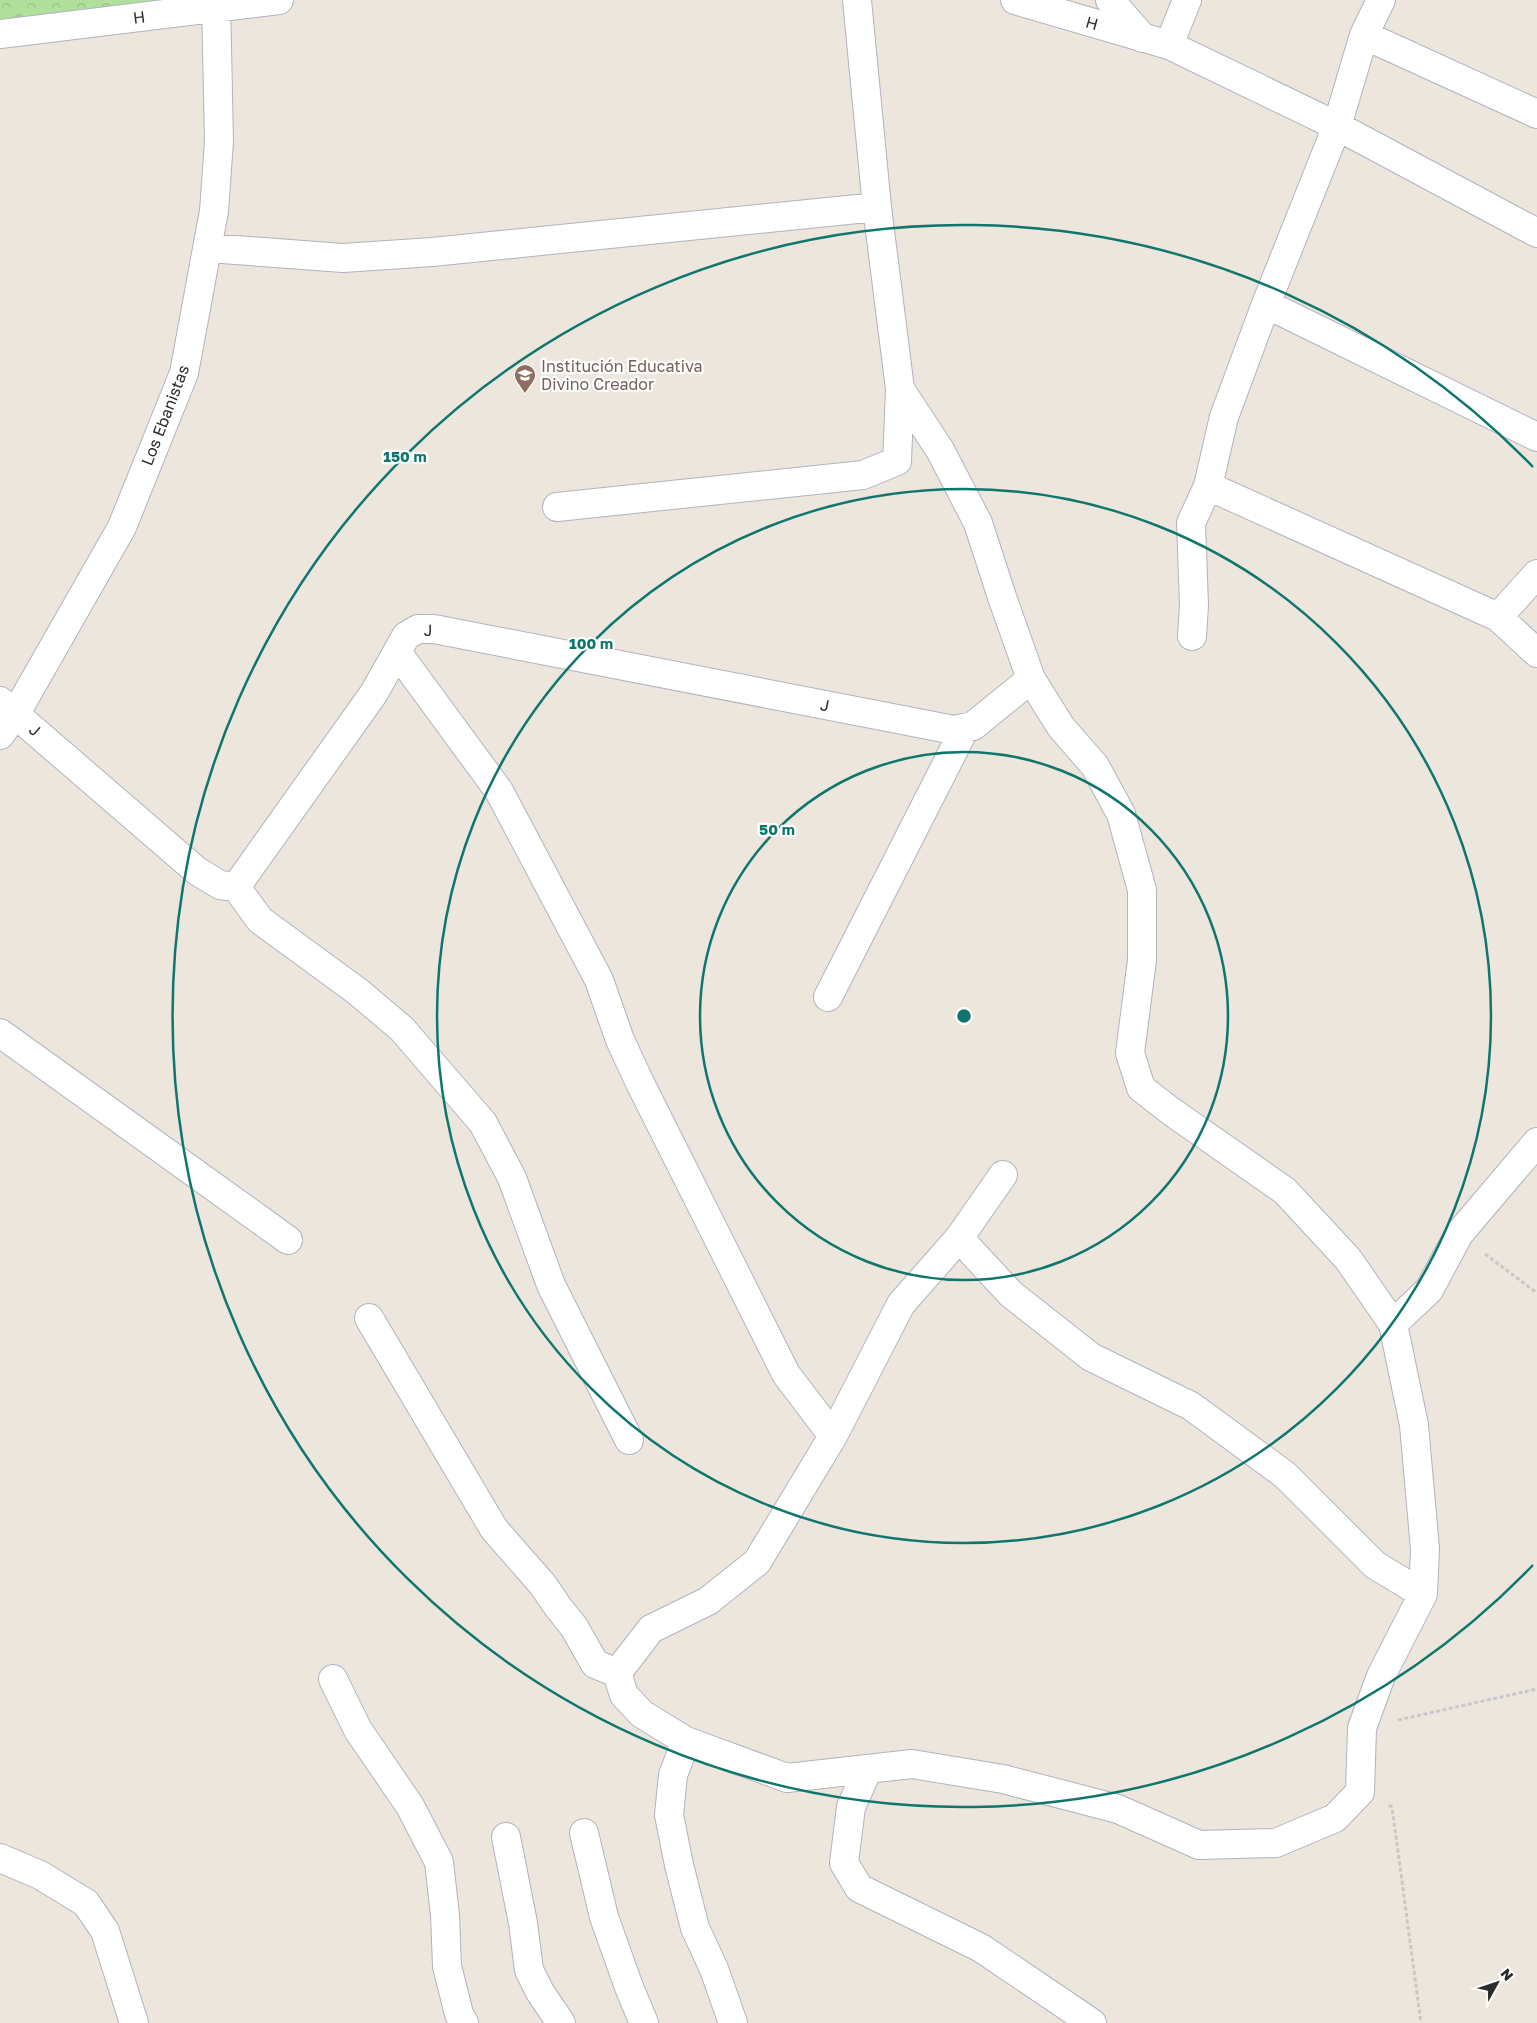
<svg xmlns="http://www.w3.org/2000/svg" width="1537" height="2023" viewBox="0 0 1537 2023" font-family="'Golos Text',sans-serif">
<style>
.forest{fill:url(#forest-crowns)}
.lines{fill:none;stroke-linecap:round;stroke-linejoin:round}
.street-casing{stroke:#b1b3be;stroke-width:30}
.path{stroke:#c8c8c8;stroke-width:3;stroke-dasharray:4 2.5;stroke-linecap:butt}
.street{stroke:#fff;stroke-width:28}
.ring{fill:none;stroke:#0f766e;stroke-width:2.5}
.labels{text-anchor:middle;stroke-width:4.5;stroke-linejoin:round;paint-order:stroke}
.street-label{font-size:16px;fill:#2b2b2b;stroke:#fff}
.education-label{font-size:16px;fill:#785e54;stroke:#fff;text-anchor:start}
.centre{fill:#0f766e;stroke:#fff;stroke-width:2.5}
.ring-label{font-size:15px;text-anchor:middle;font-weight:bold;fill:#0f766e;stroke:#fff;stroke-width:4.5;stroke-linejoin:round;paint-order:stroke}
</style>
<defs>
<pattern id="forest-crowns" width="20" height="18" patternUnits="userSpaceOnUse" patternTransform="scale(1.25)"><rect width="20" height="18" fill="#b1e09c"/><path d="M2 6a3 3 0 1 1 6 0M12 15a3 3 0 1 1 6 0" fill="none" stroke="#98c087"/></pattern>
</defs>
<rect width="100%" height="100%" fill="#ece6dd"/>
<path class="forest" d="M0 0H186L0 30Z"/>
<g class="lines">
<g class="street-casing">
<path id="street" d="M1015 0 1169 45 1337 126 1537 233
M1110 0 1143 38
M0 34 279 0
M1364 35 1537 114
M1169 45 1187 0
M208 248 343 258 432 252 877 207
M1266 304 1537 437
M900 389 940 450 978 523 1002 597 1031 679 1061 727 1095 766 1121 814 1142 890V960L1130 1053 1141 1088 1172 1112 1285 1191 1348 1259 1393 1324 1414 1425 1425 1549 1423 1594 1381 1676 1362 1728 1360 1792 1335 1818 1276 1843 1199 1845 1118 1809 1003 1779 912 1764 787 1778 686 1741 642 1714 624 1695 617 1673 651 1629 708 1601 757 1562 833 1436 901 1304 959 1238 1003 1175
M1208 486 1498 617 1537 653
M557 507 863 475 897 461 900 389 877 207 857 0
M1498 617 1537 574
M1192 636 1194 605 1191 523 1208 486 1224 417 1266 304 1337 126 1364 35 1381 0
M397 652 499 791 599 980 620 1040 640 1083 786 1374 833 1436
M0 701 197 871 220 885 236 887
M0 735 16 713 122 527 184 373 214 211 219 141 216 0
M236 887 374 693 406 636 418 629H434L954 730 973 726 1031 679
M236 887 260 920 357 991 402 1029 483 1123 512 1178 551 1285 629 1440
M828 997 965 728
M0 1033 288 1240
M959 1238 1011 1294 1091 1357 1191 1406 1285 1475 1375 1565 1423 1594
M369 1318 494 1529 543 1585 558 1607 574 1627 595 1664 617 1673
M1393 1324 1429 1290 1459 1234 1537 1142
M333 1679 358 1730 410 1806 439 1862 445 1915 447 1966 459 2014 464 2023
M686 1741 673 1775 669 1815 679 1865 695 1928 714 1969 733 2023
M868 1769 851 1807 844 1863 859 1888 981 1948 1092 2023
M584 1833 604 1917 629 1987 644 2023
M506 1837 523 1923 529 1970 540 1992 561 2023
M0 1858 40 1875 86 1903 105 1931 134 2023"/>
</g>
<path class="path" d="M1485 1254 1537 1293
M1398 1720 1537 1689
M1389 1805 1392 1807 1421 2023"/>
<use href="#street" class="street"/>
</g>
<g class="ring">
<circle cx="964" cy="1016" r="264"/>
<circle cx="964" cy="1016" r="527"/>
<path d="M1533 1565A791 791 0 1 1 1533 467"/>
</g>
<defs>
<g id="school-pin" transform="scale(1.125)"><path d="M0 17L-7.5 6A9.5 9.5 0 1 1 7.5 6Z" fill="#8d6e63" stroke="#fff"/><path d="M0-5L7-2L0 1L-7-2ZM-4 1L0 2.5L4 1V4Q0 6-4 4Z" fill="#fff"/></g>
</defs>
<g fill-rule="evenodd">
<use href="#school-pin" x="525" y="375"/>
</g>
<g class="labels">
<g class="street-label">
<text transform="translate(139 17) rotate(-7)" y="6">H</text>
<text transform="translate(1092 23) rotate(16)" y="6">H</text>
<text transform="translate(165 415) rotate(-69)" y="6">Los Ebanistas</text>
<text transform="translate(428 630) rotate(-1)" y="6">J</text>
<text transform="translate(825 705) rotate(11)" y="6">J</text>
<text transform="translate(35 730) rotate(41)" y="6">J</text>
</g>
<g class="education-label">
<text x="541" y="372">Institución Educativa<tspan x="541" dy="18">Divino Creador</tspan></text>
</g>
</g>
<circle cx="964" cy="1016" r="8" class="centre"/>
<g class="ring-label">
<text x="405" y="462">150 m</text>
<text x="591" y="649">100 m</text>
<text x="777" y="835">50 m</text>
</g>
<g transform="translate(1497 1983) rotate(50)" stroke="#ffffff" stroke-width="4" paint-order="stroke">
<path d="M0-4L9 19L0 12L-9 19Z" fill="#2b2b2b"/>
<text y="-8" font-size="14" font-weight="bold" text-anchor="middle" fill="#2b2b2b">N</text>
</g>
</svg>
